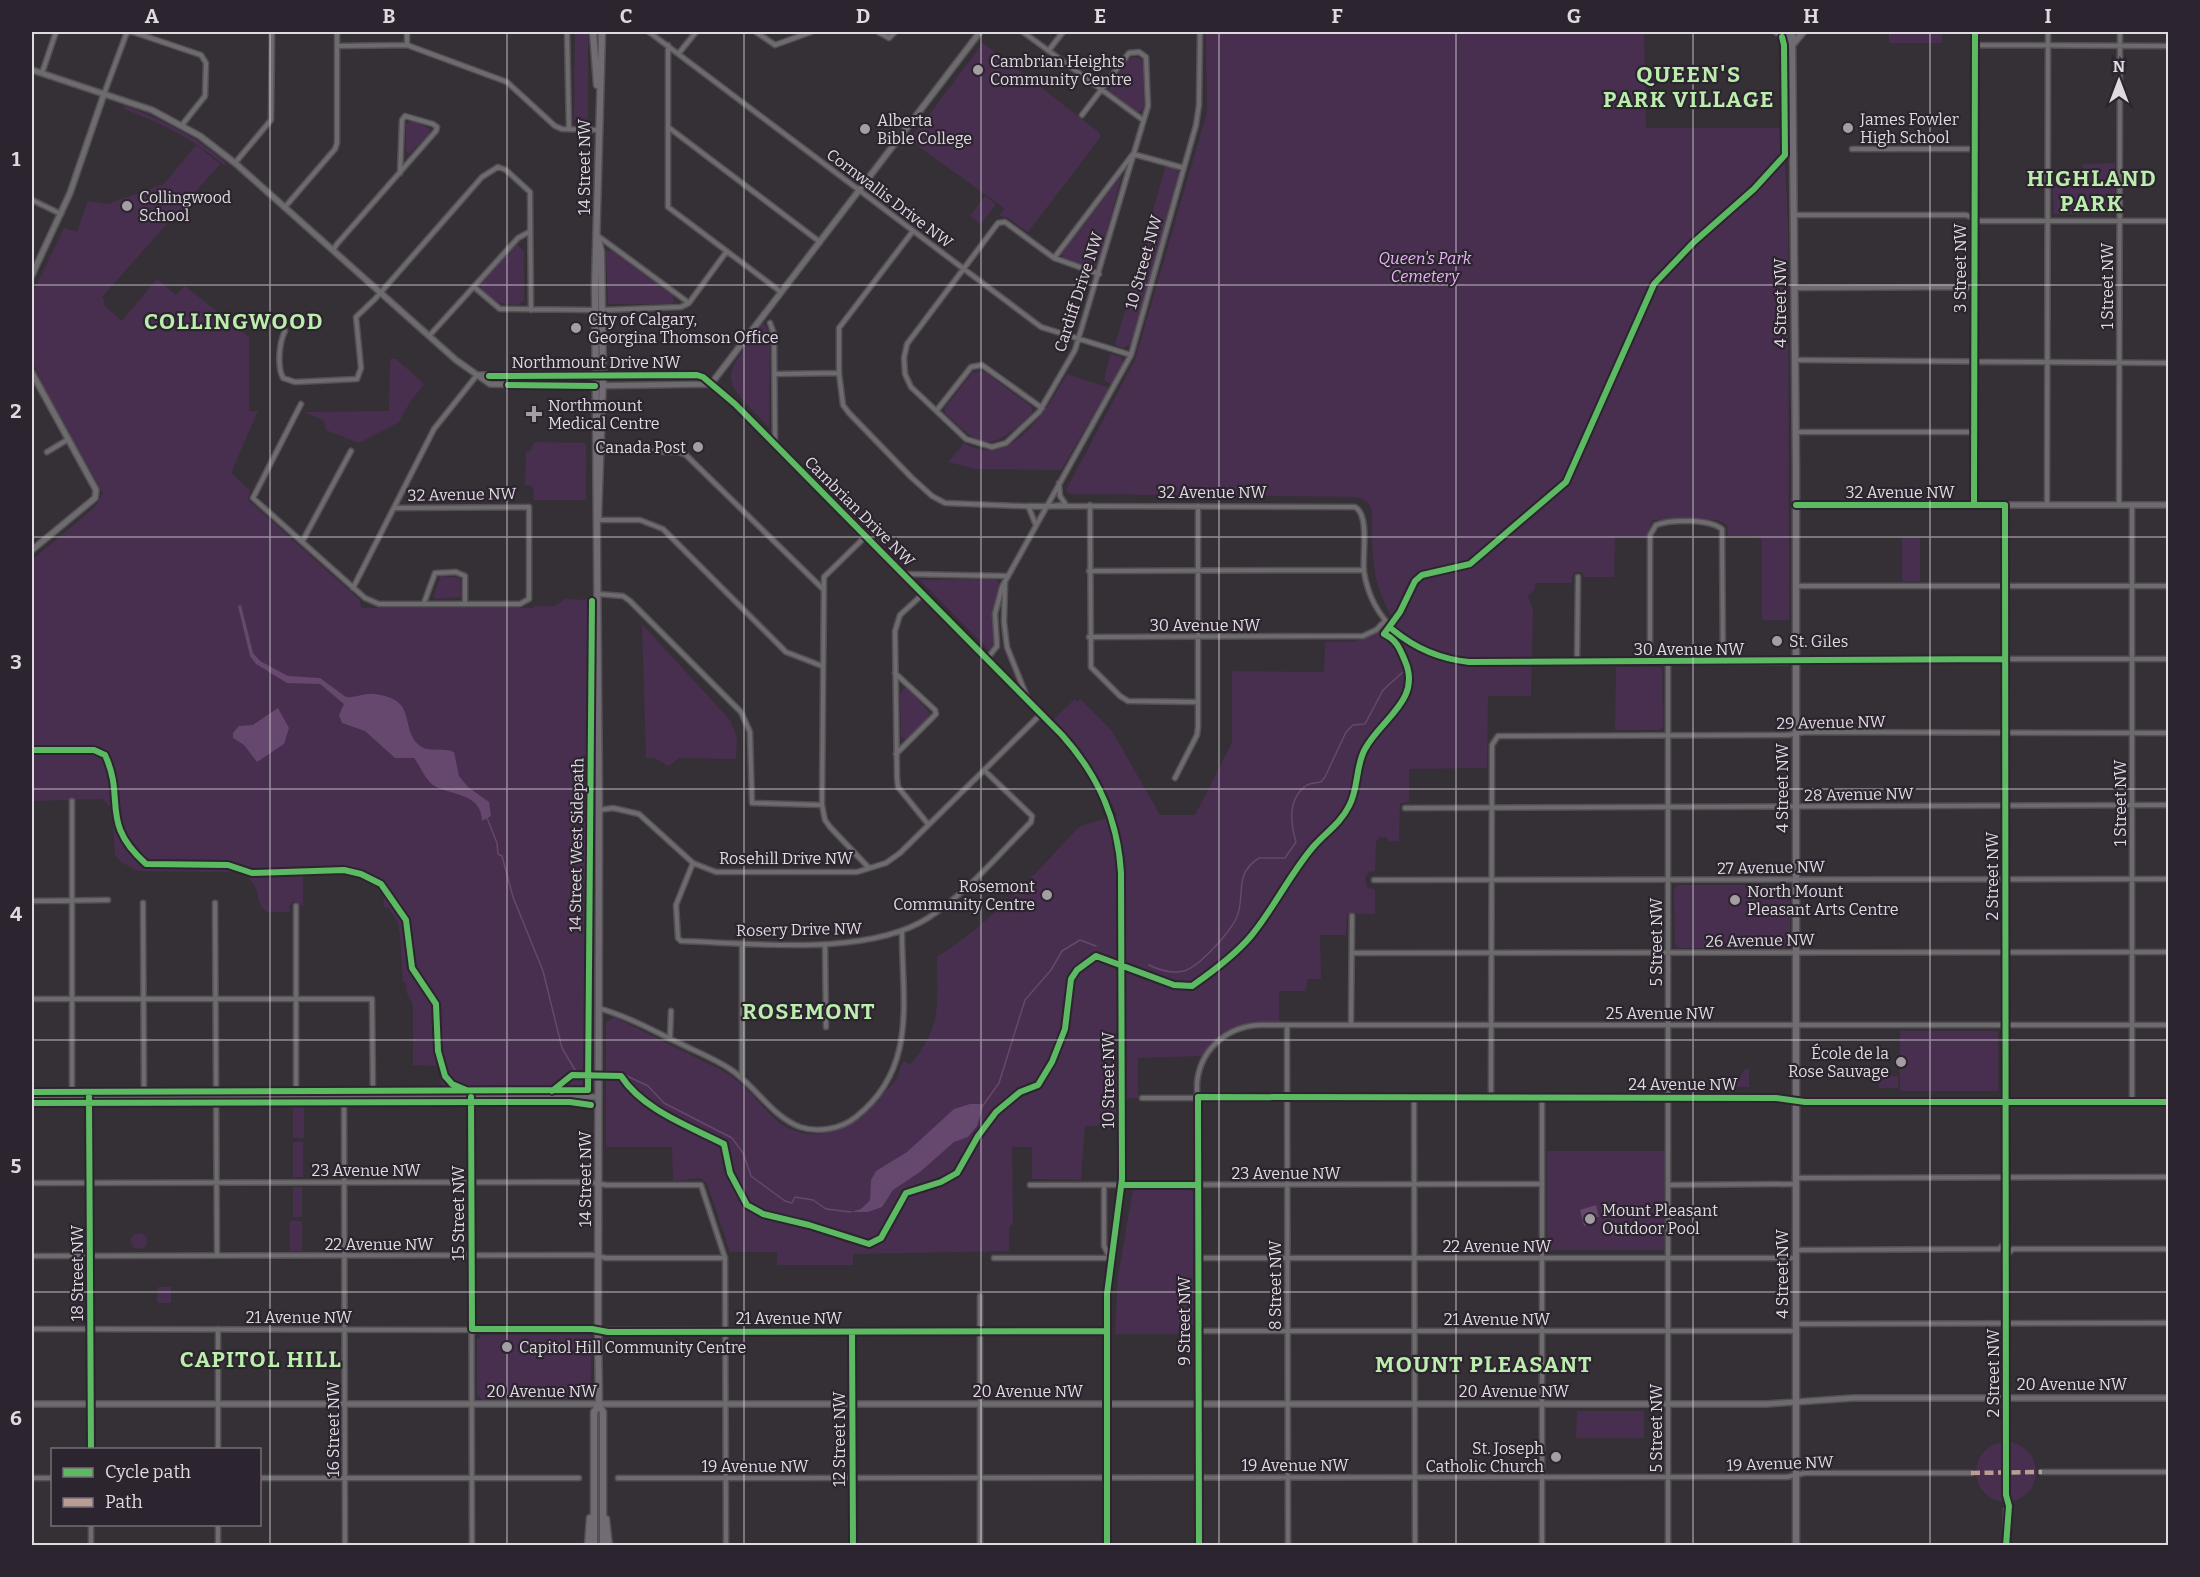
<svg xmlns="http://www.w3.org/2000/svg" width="2200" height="1577" viewBox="0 0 2200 1577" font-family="Bitter,serif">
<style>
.green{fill:#482f4f}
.water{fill:#66476e}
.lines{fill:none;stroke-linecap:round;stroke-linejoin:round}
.stream{stroke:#66476e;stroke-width:1.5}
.minor-casing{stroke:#534f54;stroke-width:7}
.tertiary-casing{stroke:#534f54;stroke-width:8}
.secondary-casing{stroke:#534f54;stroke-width:9}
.minor{stroke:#6e6b6e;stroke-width:4}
.tertiary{stroke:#6e6b6e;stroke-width:5}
.secondary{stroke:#716c73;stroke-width:6}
.quiet{stroke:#b99d93;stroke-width:4.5;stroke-dasharray:9 4.5;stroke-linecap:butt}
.cycleway-casing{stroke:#2c242e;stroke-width:10}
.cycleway{stroke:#5cba63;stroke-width:6}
.grid{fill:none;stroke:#dfdae0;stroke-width:1.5;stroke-opacity:0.55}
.poi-dot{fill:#a49ea4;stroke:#2c242e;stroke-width:2}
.labels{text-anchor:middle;stroke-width:4.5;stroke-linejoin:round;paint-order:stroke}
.poi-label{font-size:16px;fill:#dfdae0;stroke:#2c242e;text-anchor:start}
.street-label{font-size:16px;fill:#dfdae0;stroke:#2c242e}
.park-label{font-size:16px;font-style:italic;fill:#e8b3f7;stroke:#2c242e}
.district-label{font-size:22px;font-weight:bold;letter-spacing:1.5px;fill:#bbedad;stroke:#2c242e}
.neatline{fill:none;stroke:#dfdae0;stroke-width:2}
.grid-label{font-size:20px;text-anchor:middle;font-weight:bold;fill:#dfdae0}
</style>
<rect width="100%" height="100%" fill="#353036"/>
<path class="green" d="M575 32H588V121L574 120Z
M1206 32H1644L1646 128H1783L1788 221 1789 620H1762V541L1758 536H1728L1727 525 1718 520H1652L1647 537H1615L1614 577H1584L1582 572H1575L1572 576V583H1535V589L1528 597 1533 610 1531 696H1488L1487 768 1409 769V802L1400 803 1399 841H1389L1386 837 1379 838 1376 842 1375 871 1369 872 1365 878 1367 887 1375 890V914H1347L1346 935H1320L1321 979H1307L1306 991H1279V1022C1245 1021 1223 1028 1202 1056L1138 1058V1098L1116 1099V1125L1085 1126 1081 1180 1032 1179V1147H1012L1013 1224 1009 1227V1251L853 1254V1265H777V1252H730L707 1183 700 1178 673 1181 672 1147H606V1023L614 1017 725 1072C745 1084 758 1103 775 1119 813 1151 855 1128 882 1095 886 1090 893 1084 897 1078 900 1072 899 1067 904 1061L910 1065C943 1025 937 1005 937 957 991 923 1034 875 1077 829 1082 824 1109 818 1117 816 1102 778 1081 749 1054 719L1075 699 1077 702 1080 699 1112 731 1160 815H1195L1232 743V671L1324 672 1325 642H1353L1397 625C1371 586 1372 556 1372 512L1369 503 1357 497 1070 494 1066 490 1135 360 1207 112Z
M1889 32H1942V43H1889Z
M983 43 1100 133V138L1028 232 1007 217 999 216 1004 208 910 140Z
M1134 57 1141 59 1143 66 1144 107 1140 112H1136L1109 90 1127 60Z
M125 106C162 119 195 136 225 162V166C195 140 162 123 124 109Z
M412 119 430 129 429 134 409 154 406 151V124Z
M196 145 220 164 102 297 105 301 103 304 122 321 157 279 176 295 185 286 249 337V411H258L231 473 250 490 248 500 360 600 361 608H532L535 606H554L565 599 590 600V1073H594V1087L588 1094H441L440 1066 413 1065V1005L407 993 406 983 403 981 400 935 398 923 389 908 384 907 383 889C354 871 336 868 303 875V906L293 901 289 907 290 912H267C252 902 266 889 241 872L138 871 121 862 115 855 112 809 103 799 32 801V560L95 507 103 493 45 390 32 360V294L64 228 77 232 88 201 108 204 164 184Z
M2115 163 2116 207 2111 214H2054L2052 180H2083V164Z
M1166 165 1175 168 1179 174 1131 344 1123 348 1115 345Z
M1122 175 1097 265 1093 268 1062 258V253Z
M985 196 996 204 981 224 970 216Z
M518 245 524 252V300L517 305C503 305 485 300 480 284L514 246Z
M606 251H612L673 296 674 302 670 304H608Z
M763 323 770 332 769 427C717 373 721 383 763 323Z
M1110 354 1121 357 1123 363 1112 384 1104 381Z
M390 359H396L424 384 410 402 399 422 359 443 326 430 324 421 304 412 389 411Z
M984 371 1032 407V414C991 450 985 452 945 413V408L973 372Z
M1067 374 1109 388 1061 470 975 469 948 462 964 443C1012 471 1047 409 1067 374Z
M534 442 586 443V500H534L533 486 525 485 526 452 531 451Z
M1902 537H1920V581H1902Z
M441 576 460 578 461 597 436 599 433 596Z
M995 579 999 583 993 614 994 643 989 650 920 580Z
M642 624 730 720 737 738 736 759 679 758 669 766 654 758H646Z
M1616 667H1658L1662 669 1663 726 1659 730H1615Z
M904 688H908L930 713 927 720 906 740 901 736 900 694Z
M1678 885H1785L1790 889V944L1787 947 1678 948 1675 944 1674 889Z
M1900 1031H1998V1091H1900Z
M1745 1069H1749V1087H1733Z
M1879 1076H1898V1088H1879Z
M293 1104H304V1138H293Z
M293 1142H303V1177H293Z
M1547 1151H1665L1664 1250H1547Z
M293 1187H302V1217H293Z
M1133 1189 1190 1190 1193 1192V1326H1181V1334H1115L1118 1276Z
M290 1221H302V1251H290Z
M131 1241a8 8 0 1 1 16 0a8 8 0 1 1-16 0Z
M158 1287H171V1303H157Z
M482 1335H589L592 1337 590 1393C570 1407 510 1400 483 1401L477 1395V1340Z
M1577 1411H1644V1438H1576Z
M1976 1472a30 30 0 1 1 60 0a30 30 0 1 1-60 0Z"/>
<path class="water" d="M241 605 253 653 260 661 288 676 320 678 346 697C356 698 364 693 374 694 419 699 399 727 419 745 427 753 444 747 454 752L459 776 468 787 489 802 491 816 482 821C482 792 447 795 433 785 425 779 420 766 414 758H395L365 731 342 723 339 715 344 704 320 684 287 683 256 664 250 656 238 606Z
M278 708 289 728 284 744 257 762 244 745 233 738V733L239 726 253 725Z
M970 1104H984L977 1126 968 1137 954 1142 920 1172 893 1190 882 1207 868 1212H851L861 1209 870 1200 871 1180 876 1171 907 1152 954 1109Z
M1596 1205 1599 1217H1590L1591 1224 1584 1226 1580 1210Z"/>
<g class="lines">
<path class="stream" d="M487 818 497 843 498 854 502 856 513 897 543 971 562 1048 575 1070
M1149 965C1159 970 1172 974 1184 971 1199 967 1229 933 1236 919 1247 896 1232 875 1259 858H1285L1296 842C1290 822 1288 798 1307 785 1311 783 1316 783 1321 782L1325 777 1346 732 1353 725 1365 724 1383 690 1404 671
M625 1075 648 1086 664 1103 732 1138 743 1153 751 1176 785 1201 792 1203 795 1197 813 1200 826 1209 851 1212
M984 1104 999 1083 1025 1000 1051 970 1062 951 1080 940 1096 946"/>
<g class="minor-casing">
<path id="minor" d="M567 32 569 129
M649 32 1041 327 1131 355
M756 32 775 45 811 32
M878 32 889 38 895 32
M1023 32 1143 120
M407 45V32
M668 45V207L781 292
M1975 45 2168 46
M337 46 407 45 507 82 555 126 562 129 598 130
M1049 50 1063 32
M679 53 696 32
M42 73 56 32
M104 94 127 32H133L201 55 206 63 205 96 182 125
M1082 115 1129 53 1139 52 1146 57 1148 106 1075 350 1039 412 1006 443 992 447 966 439 911 387 905 374 904 358 907 344 998 223 1005 222 1054 258 1099 274
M668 127 820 242
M1852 149H1974
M235 163 271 120 272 32
M32 200 61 214
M285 207 335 149 337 143V32
M1794 215H1966L1980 221H2168
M913 231 839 328V373L843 405 849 413 911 477 932 496 945 503 1044 507 1063 505
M598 236 689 303
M333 250 337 244 436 131 437 127 433 124 405 116 402 120 400 173
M1054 258 1133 154 1184 168
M474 287 500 309 595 310
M1795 288 1974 287
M603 310 681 307 689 303 727 251
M770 323 774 334 775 444
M285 331C279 343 277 366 283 378L295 382 357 379 361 368 356 317 375 299 482 177 498 167 506 170 530 192 531 310
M429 336 518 238 529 232
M1795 360 2168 363
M775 374 839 373
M301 404 253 498 365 598 379 604H520L529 599V507L395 508
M937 410 971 367 982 365 1042 408
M1796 432H1974
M602 451 679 452 686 455 823 589
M47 452 67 440
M1059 483 1060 496 1066 505
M1090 505 1091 667 1120 696 1128 701 1198 702
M1974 505 1975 32
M2047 505 2048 32
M2119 505 2120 32
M2132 505V1102
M1029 506 1355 507C1370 515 1362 556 1364 572 1372 621 1408 648 1453 661L1787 662 1804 659H2168
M1029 508 1035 523
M598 520H640L663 529 786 652 822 666
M866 536 824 577 822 805 825 820 830 827 869 868
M302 542 351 451
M1089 571 1364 570
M904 574 1007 576
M1005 583 1004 622 1007 647 1027 697
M1795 586H2168
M353 588 434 429 477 375
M598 594 623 596 630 601 741 712 750 732 752 803 822 805
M923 594 900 615 895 631 897 778 898 787 928 824
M424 603 435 573 456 572 465 576V603
M1089 637 1363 636 1376 630 1384 622
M987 659 997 646 995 614 1002 587 1131 355 1196 125 1199 105 1200 32
M1577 662 1578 577
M1650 662V535L1656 525C1671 519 1709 519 1722 529L1723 662
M1668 662V1546
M895 673 935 710 936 714 896 754
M1175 778 1197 735 1198 727V506
M1405 808 2168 805
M599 810 613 808 639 814 693 863 716 872H857L886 863 900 853 1041 714
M693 863 676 905 678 938 681 941C752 943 867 957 928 918 967 893 999 854 1031 822L1032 816 985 771
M1374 880 2168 879
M32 901 108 900
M143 903 144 1097
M215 903 217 1255
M742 943V1077
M825 944 826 1027
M1352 953 2168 952
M32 999H372L373 1097
M598 1008C627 1016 654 1031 681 1044 697 1052 715 1059 730 1069 755 1085 771 1116 800 1127 818 1133 841 1129 856 1117 918 1068 902 1001 902 932
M1287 1025 1288 1546
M1351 1025 1352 916
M670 1039 671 1011
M72 1097V801
M89 1097 91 1450
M296 1097V906
M344 1097 345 1546
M471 1097 472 1546
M1142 1098H1776L1805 1102H2168
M1414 1098 1415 1546
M1491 1098 1492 745 1498 736 1788 735 1805 732 2168 733
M1542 1098V1546
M1795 1178 2168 1177
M32 1183 591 1182 606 1185H701L725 1258 726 1546
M1030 1185 1541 1184
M1669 1185 1795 1184
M1796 1250 1999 1249 2006 1242 2005 505
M32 1256 592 1255 606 1258H725
M994 1258H1110L1104 1246V1185
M1198 1258H1795
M1795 1324 2168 1323
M32 1329 1107 1331
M218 1329V1450
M1198 1331H1795
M852 1332 853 1546
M2006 1435V1255L2013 1249H2168
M2042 1472H2168
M32 1478H52
M260 1478H579
M618 1478 1787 1477 1805 1473H1971
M91 1524V1546
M218 1524V1546
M980 1546V1296
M1199 1546 1197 1083C1200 1050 1226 1027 1259 1025H2168
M2006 1546V1510"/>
</g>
<g class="tertiary-casing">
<path id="tertiary" d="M32 70 152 110 200 136 235 163 456 360 490 384 585 386 711 384 980 32
M32 275 70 193 104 94
M32 373 96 490 95 498 32 550
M477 375H697L703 377 735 404 1062 735C1098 775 1118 819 1121 873L1122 1179 1107 1294V1546
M1796 505H2168
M32 1097H598
M32 1404H1767L1853 1398H2168"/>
</g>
<g class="secondary-casing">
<path id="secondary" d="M593 32 597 85
M602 32 595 285 599 810 598 1329 599 1405 603 1412V1546
M1777 32 1786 36 1792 45
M1792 32 1796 469V1546
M1792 45 1803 32
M598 517 603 376 601 252 598 239
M606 1519 609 1546
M588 1546 590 1518
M594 1546V1412L599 1405"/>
</g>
<use href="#minor" class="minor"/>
<use href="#tertiary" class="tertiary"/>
<use href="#secondary" class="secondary"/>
<path class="quiet" d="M1971 1473 2042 1472"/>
<g class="cycleway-casing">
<path id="cycleway" d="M489 376 697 375 703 377 735 404 1062 735C1098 775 1118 819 1121 873L1122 1179 1107 1294V1546
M508 385 595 386
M1796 505H2005L2006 1495 2009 1506 2006 1546
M1974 505 1975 32
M1393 630C1416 649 1440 659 1469 662L2005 659
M32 750H94L105 755C126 800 99 822 146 864L228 865 252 873 344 870 361 874 381 884 406 920 412 968 436 1004 438 1051 445 1076 452 1084 466 1090
M552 1091 572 1075 621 1076C643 1110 689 1126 724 1144L730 1173 747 1205 763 1214 809 1225 869 1244 881 1238 906 1193 941 1182 957 1173 978 1136 996 1112 1020 1092 1038 1085 1052 1062 1065 1029 1071 979 1077 970 1096 956 1174 985 1192 986C1212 972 1235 955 1251 936 1274 908 1290 874 1313 847 1326 832 1340 824 1349 806 1359 788 1355 767 1365 749 1381 719 1422 700 1405 661 1400 649 1397 640 1384 634L1400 612 1415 581 1422 575 1470 564 1566 482 1654 284 1694 242 1754 189 1785 155 1784 45 1782 37
M32 1092 588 1090 592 601
M89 1097 91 1450
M471 1097 472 1329H592L608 1332 1107 1331
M32 1103 570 1102 591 1105
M1122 1185H1198
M852 1332 853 1546
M1199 1546 1198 1097 1776 1098 1805 1102H2168"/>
</g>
<use href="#cycleway" class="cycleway"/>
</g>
<path class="grid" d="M270 32V1546M507 32V1546M744 32V1546M981 32V1546M1219 32V1546M1456 32V1546M1693 32V1546M1930 32V1546M32 285H2168M32 537H2168M32 789H2168M32 1040H2168M32 1292H2168"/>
<g class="poi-dot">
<circle cx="978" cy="70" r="6"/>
<circle cx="1848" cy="128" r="6"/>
<circle cx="865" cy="129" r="6"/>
<circle cx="127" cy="206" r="6"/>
<circle cx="576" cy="328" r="6"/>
<path d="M531 405h6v6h6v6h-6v6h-6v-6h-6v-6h6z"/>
<circle cx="698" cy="447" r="6"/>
<circle cx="1777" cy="641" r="6"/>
<circle cx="1047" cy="895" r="6"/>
<circle cx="1735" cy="900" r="6"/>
<circle cx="1901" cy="1062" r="6"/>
<circle cx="1590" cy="1219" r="6"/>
<circle cx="507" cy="1347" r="6"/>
<circle cx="1556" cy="1457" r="6"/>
</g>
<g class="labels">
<g class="poi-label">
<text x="990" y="67">Cambrian Heights<tspan x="990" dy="18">Community Centre</tspan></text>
<text x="1860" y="125">James Fowler<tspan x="1860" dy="18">High School</tspan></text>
<text x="877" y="126">Alberta<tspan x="877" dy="18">Bible College</tspan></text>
<text x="139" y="203">Collingwood<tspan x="139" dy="18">School</tspan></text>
<text x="588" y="325">City of Calgary,<tspan x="588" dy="18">Georgina Thomson Office</tspan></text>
<text x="548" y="411">Northmount<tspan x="548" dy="18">Medical Centre</tspan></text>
<text x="686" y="453" text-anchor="end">Canada Post</text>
<text x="1789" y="647">St. Giles</text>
<text x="1035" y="892" text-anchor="end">Rosemont<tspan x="1035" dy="18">Community Centre</tspan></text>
<text x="1747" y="897">North Mount<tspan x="1747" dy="18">Pleasant Arts Centre</tspan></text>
<text x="1889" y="1059" text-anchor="end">École de la<tspan x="1889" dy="18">Rose Sauvage</tspan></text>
<text x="1602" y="1216">Mount Pleasant<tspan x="1602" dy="18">Outdoor Pool</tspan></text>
<text x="519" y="1353">Capitol Hill Community Centre</text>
<text x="1544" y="1454" text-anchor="end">St. Joseph<tspan x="1544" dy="18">Catholic Church</tspan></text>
</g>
<g class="street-label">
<text transform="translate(584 167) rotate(-90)" y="6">14 Street NW</text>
<text transform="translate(890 198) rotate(37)" y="6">Cornwallis Drive NW</text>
<text transform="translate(1143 262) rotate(-74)" y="6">10 Street NW</text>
<text transform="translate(1960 268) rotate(-90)" y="6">3 Street NW</text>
<text transform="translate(2107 286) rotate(-90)" y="6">1 Street NW</text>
<text transform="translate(1078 292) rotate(-72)" y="6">Cardiff Drive NW</text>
<text transform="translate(1780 303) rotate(-90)" y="6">4 Street NW</text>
<text x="596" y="368">Northmount Drive NW</text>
<text x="1212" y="498">32 Avenue NW</text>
<text x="1900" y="498">32 Avenue NW</text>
<text transform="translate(462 494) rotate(-1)" y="6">32 Avenue NW</text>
<text transform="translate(860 511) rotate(45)" y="6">Cambrian Drive NW</text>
<text x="1205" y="631">30 Avenue NW</text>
<text x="1689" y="655">30 Avenue NW</text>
<text transform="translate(1831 722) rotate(-1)" y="6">29 Avenue NW</text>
<text transform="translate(1782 788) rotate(-90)" y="6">4 Street NW</text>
<text transform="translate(1859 794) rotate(-1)" y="6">28 Avenue NW</text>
<text transform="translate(2120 803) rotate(-90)" y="6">1 Street NW</text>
<text transform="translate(576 845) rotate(-89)" y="6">14 Street West Sidepath</text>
<text x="786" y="864">Rosehill Drive NW</text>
<text transform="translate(1771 867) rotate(-1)" y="6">27 Avenue NW</text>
<text transform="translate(1992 876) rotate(-90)" y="6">2 Street NW</text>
<text transform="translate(799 929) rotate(-1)" y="6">Rosery Drive NW</text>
<text transform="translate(1760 940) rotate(-1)" y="6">26 Avenue NW</text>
<text transform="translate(1656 942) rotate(-90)" y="6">5 Street NW</text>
<text x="1660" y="1019">25 Avenue NW</text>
<text transform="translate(1108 1080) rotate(-90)" y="6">10 Street NW</text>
<text x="1683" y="1090">24 Avenue NW</text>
<text x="366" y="1176">23 Avenue NW</text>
<text x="1286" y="1179">23 Avenue NW</text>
<text transform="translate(585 1179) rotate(-90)" y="6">14 Street NW</text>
<text transform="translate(458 1213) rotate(-90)" y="6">15 Street NW</text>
<text x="379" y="1250">22 Avenue NW</text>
<text x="1497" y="1252">22 Avenue NW</text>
<text transform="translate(77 1273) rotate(-90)" y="6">18 Street NW</text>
<text transform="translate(1782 1274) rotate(-90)" y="6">4 Street NW</text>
<text transform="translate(1275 1285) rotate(-90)" y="6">8 Street NW</text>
<text x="299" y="1323">21 Avenue NW</text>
<text x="789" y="1324">21 Avenue NW</text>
<text x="1497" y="1325">21 Avenue NW</text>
<text transform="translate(1184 1321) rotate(-90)" y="6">9 Street NW</text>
<text transform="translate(1993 1373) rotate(-90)" y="6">2 Street NW</text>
<text x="2072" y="1390">20 Avenue NW</text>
<text x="542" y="1397">20 Avenue NW</text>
<text x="1028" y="1397">20 Avenue NW</text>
<text x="1514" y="1397">20 Avenue NW</text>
<text transform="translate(1656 1428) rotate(-90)" y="6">5 Street NW</text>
<text transform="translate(333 1429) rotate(-90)" y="6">16 Street NW</text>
<text transform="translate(839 1439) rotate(-90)" y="6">12 Street NW</text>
<text transform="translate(1780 1463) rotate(-2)" y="6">19 Avenue NW</text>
<text x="1295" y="1471">19 Avenue NW</text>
<text x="755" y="1472">19 Avenue NW</text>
</g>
<g class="park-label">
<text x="1425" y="264">Queen's Park<tspan x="1425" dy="18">Cemetery</tspan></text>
</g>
<g class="district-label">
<text x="1689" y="82">QUEEN'S<tspan x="1689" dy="25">PARK VILLAGE</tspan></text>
<text x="2092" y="186">HIGHLAND<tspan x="2092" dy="25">PARK</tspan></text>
<text x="234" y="329">COLLINGWOOD</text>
<text x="809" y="1019">ROSEMONT</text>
<text x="261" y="1367">CAPITOL HILL</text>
<text x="1484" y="1372">MOUNT PLEASANT</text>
</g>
</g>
<rect width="2200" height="1577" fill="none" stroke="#2c242e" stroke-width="66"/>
<rect x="51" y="1448" width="210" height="78" fill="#2c242e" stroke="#746d75" stroke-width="1.5"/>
<rect x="63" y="1468" width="30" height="9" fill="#5cba63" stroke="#746d75" stroke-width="1.5"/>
<text x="105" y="1478" font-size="18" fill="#dfdae0">Cycle path</text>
<rect x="63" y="1498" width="30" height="9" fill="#b99d93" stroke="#746d75" stroke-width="1.5"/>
<text x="105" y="1508" font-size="18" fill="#dfdae0">Path</text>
<g transform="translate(2119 81)" stroke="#2c242e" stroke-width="4.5" paint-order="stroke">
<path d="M0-4.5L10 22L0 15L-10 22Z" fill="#dfdae0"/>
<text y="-9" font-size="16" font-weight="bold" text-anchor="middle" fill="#dfdae0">N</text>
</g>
<rect x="33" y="33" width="2134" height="1511" class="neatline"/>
<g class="grid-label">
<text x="152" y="23">A</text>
<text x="389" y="23">B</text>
<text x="626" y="23">C</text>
<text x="863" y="23">D</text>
<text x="1100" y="23">E</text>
<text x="1337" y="23">F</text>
<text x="1574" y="23">G</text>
<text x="1811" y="23">H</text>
<text x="2048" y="23">I</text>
<text x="16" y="166">1</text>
<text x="16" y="418">2</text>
<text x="16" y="669">3</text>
<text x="16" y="921">4</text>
<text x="16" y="1173">5</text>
<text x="16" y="1425">6</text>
</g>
</svg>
